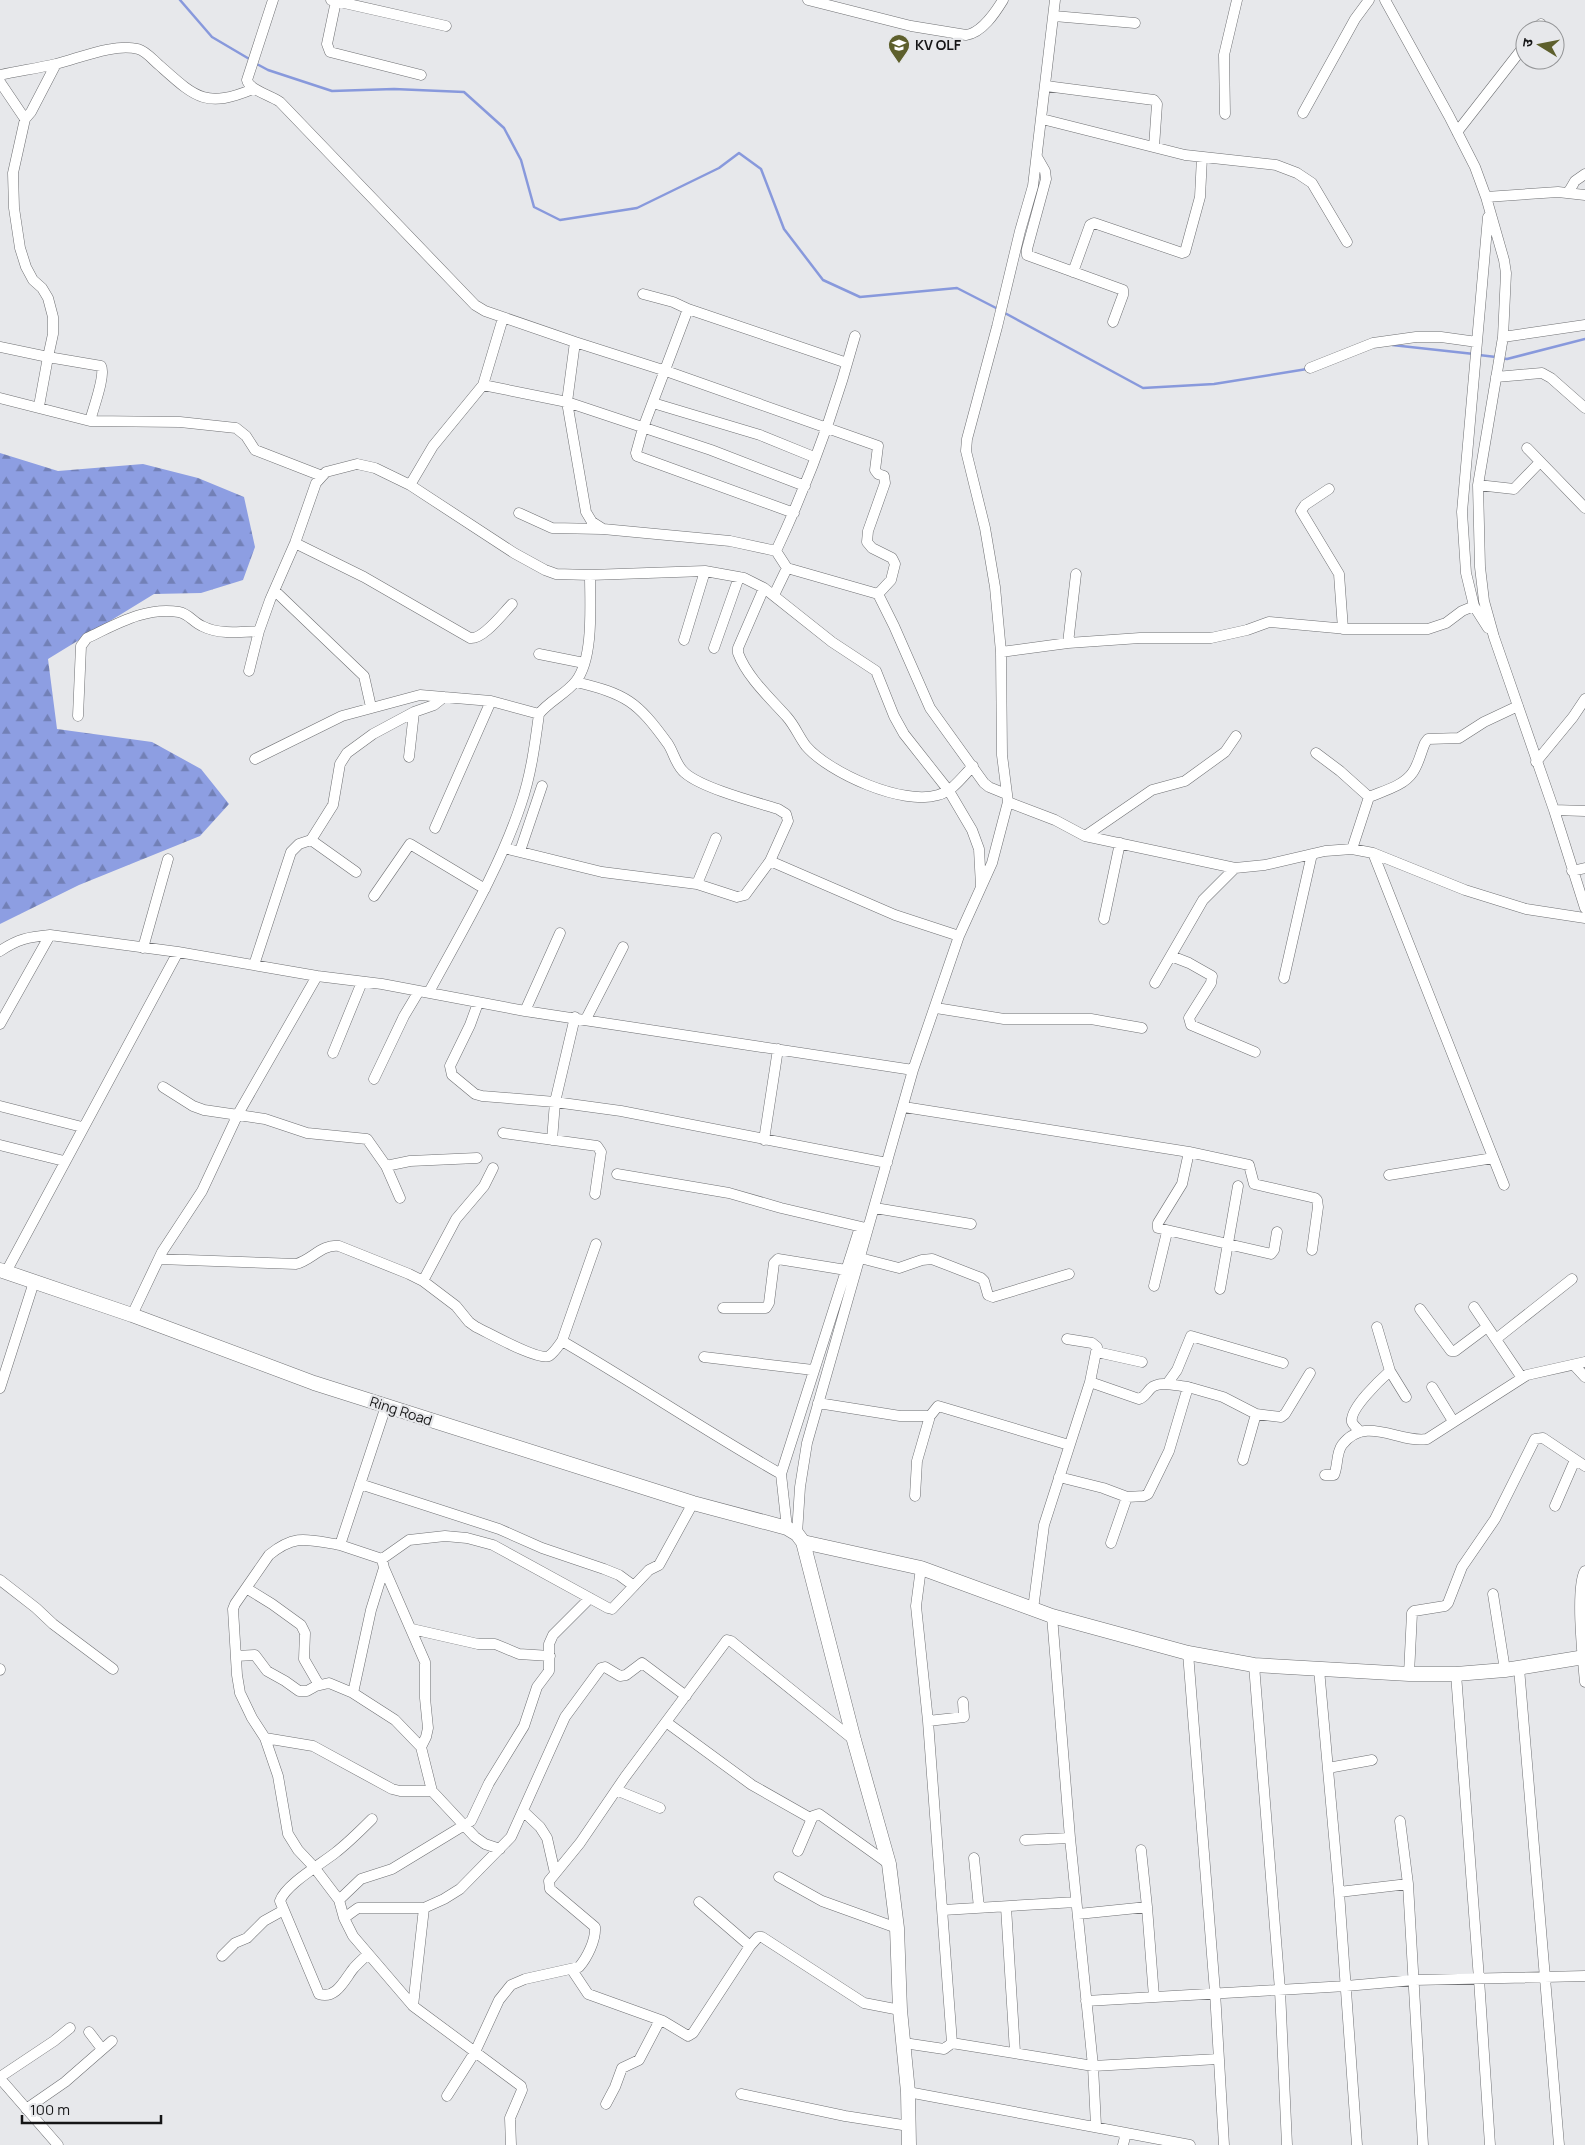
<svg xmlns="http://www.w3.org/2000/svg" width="1585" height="2145" viewBox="0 0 1585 2145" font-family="Manrope,'Noto Sans Devanagari',sans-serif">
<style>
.forest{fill:url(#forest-firs)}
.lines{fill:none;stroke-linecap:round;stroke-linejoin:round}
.stream{stroke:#8899dc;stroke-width:2.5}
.street-casing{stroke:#6f7073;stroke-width:11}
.secondary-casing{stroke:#6f7073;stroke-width:15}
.street{stroke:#fff;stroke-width:10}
.secondary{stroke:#fff;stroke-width:14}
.labels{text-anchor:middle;stroke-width:4.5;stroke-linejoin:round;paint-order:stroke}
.poi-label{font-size:14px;font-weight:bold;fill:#151516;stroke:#e7e8eb;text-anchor:start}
.street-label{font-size:14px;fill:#151516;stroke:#e7e8eb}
</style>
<defs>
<pattern id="forest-firs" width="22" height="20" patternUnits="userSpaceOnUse" patternTransform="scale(1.25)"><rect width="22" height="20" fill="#8d9ee2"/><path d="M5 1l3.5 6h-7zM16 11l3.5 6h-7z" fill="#7280b6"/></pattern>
</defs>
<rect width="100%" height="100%" fill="#e7e8eb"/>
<path class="forest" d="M0 453 58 471 143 464 198 478 244 497 255 547 243 580 201 593 154 594 48 659 57 729 152 742 201 769 229 804 200 836 79 885 0 924Z"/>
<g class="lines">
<path class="stream" d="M180 0 212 37 251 60
M255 63 268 70 332 91 394 89 464 92 504 128 521 160 534 207 560 220 637 208 719 168 739 153 761 169 784 229 823 280 860 297 957 288 998 309
M1003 312 1143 388 1214 384 1307 369
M1392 345 1474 354
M1479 355 1496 357
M1501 358 1507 359 1585 339"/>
<g class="street-casing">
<path id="street" d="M273 0 247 80C249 90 270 95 280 102L475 305 485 311 575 342 567 402 586 512 592 522 603 529 730 541 776 551 787 568 878 594 894 626 930 708 984 783 989 787 1006 794
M331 0 446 26
M808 0 911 26 966 35C982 33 995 13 1003 0
M1385 0 1449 116 1475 167 1486 197 1504 260 1506 273 1503 337 1478 485 1480 567 1484 601 1494 637 1554 810 1585 908
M336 1 327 44 330 52 421 75
M1054 16 1135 23
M1536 30 1541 24
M0 75C19 71 38 68 56 64 80 58 114 43 138 49 146 51 153 60 159 65 195 97 205 109 253 89
M0 82 25 119 13 173 14 208 20 248 26 267 33 280 42 288 48 298 53 317V334L48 357 0 347
M1046 86 1154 100 1157 104 1154 147
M1303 113 1355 19 1369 0
M1225 114 1224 55 1237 0
M25 119 31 112 56 64
M1042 119 1185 155 1276 165 1297 173 1312 183 1347 242
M1457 132 1525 45
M1037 157 1045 171 1046 179 1027 249V255L1123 290V295L1113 322
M1568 193 1575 181 1585 174
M1486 197 1558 192 1585 195
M1073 272 1090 225 1094 223 1182 253 1185 252 1200 197 1202 157
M643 294 673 302 688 309 847 363
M688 309 643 428 636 453 637 456 794 513
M1503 337 1585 325
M575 342 666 371 878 446 875 470 878 474 884 476 885 483 868 531 867 542 872 548 892 558 895 564 891 580 878 594
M1310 368 1373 343 1416 337H1441L1477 342
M1496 377 1542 373 1551 378 1585 408
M483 385 567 402 711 450 805 486
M0 398 90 421 180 422 236 428 246 436 255 450 322 476
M653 403 760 435 814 457
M39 406 48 357 101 366C106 375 93 409 90 421
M1527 448 1585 508
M410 485 514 553 545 570 556 574 590 575 705 571 744 578 764 588 832 642 876 671 894 716 904 734 949 791 972 830 979 849 981 886
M1478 485 1514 489 1540 462
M1329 489 1305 505 1301 511 1339 574 1343 629
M519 513 552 528 602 529
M295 543 364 577 470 638C483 640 503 613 512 604
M776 551C808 483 835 410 855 336
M764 588 738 648V653C747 677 770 698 787 717 795 726 799 737 806 746 829 773 903 806 938 795 953 791 962 777 973 766
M275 591 364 676 371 707
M774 595 787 568
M1488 628 1474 606 1466 573 1462 512 1488 217
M684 640 705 571
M1068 643 1076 574
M714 648 739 577
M1001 652 1068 643 1140 638H1211L1247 630 1269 622 1347 629H1428L1446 623 1462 611 1474 606
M539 654 584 663
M249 671 259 631 270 600 295 543 316 483 326 472 357 464 375 468 410 485 433 446 483 385 503 318
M539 714C549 701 566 694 576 681 594 658 590 604 590 575
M78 716 81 646 87 638C115 625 146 606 179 612 189 614 193 622 202 626 219 635 241 632 259 631
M1316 753 1340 771 1369 797 1352 849
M409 757 414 712
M255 759 342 716 420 695 491 701 539 714C535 744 531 775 521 804 499 870 462 931 429 992
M1536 762 1573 717 1585 699
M1369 797C1383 791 1404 786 1413 772 1419 763 1421 752 1425 743L1428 739 1459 738 1484 722 1518 706
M1008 802 1055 820 1085 836 1235 868 1265 865 1325 851 1352 849 1373 853 1465 890 1526 909 1585 918
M1554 810 1585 811
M435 828 491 701
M1085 836 1152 790 1185 781 1225 752 1236 736
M504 848 602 872 697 884 737 897 745 895 770 861 788 821 786 814 778 809C755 802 702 788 685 773 676 766 674 753 668 744 637 701 626 694 576 682
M520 851 542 786
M1373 853 1504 1185
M770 861 895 915 959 936
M1572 871 1585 868
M356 872 311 840 333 805 340 764 347 753 373 734 414 712 434 705 444 697
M697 884 716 838
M374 896 410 844 485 889
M1104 919 1120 843
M143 948 168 859
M0 951C18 939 28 937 50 935
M1171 956 1189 963 1212 976 1211 983 1189 1018 1191 1025 1255 1052
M254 965 291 852 299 844 311 840
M1284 978 1312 854
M1155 983 1203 900 1235 868
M478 1003 470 1025 450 1066 452 1075 475 1094 482 1096 555 1102 621 1111 887 1163
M936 1008 1004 1019H1091L1142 1028
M525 1011 560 933
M586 1019 623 947
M0 1024 50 935 178 952 317 976
M333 1053 362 982
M374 1079 404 1016 419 991
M163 1087 193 1106 204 1110 265 1119 307 1133 367 1139 386 1166 410 1161 477 1158
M0 1106 82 1127
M904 1107 1189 1152 1182 1184 1158 1223V1228L1271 1254 1274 1250 1277 1232
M503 1133 597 1146 601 1152 595 1194
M552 1140 555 1102 575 1017
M764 1140 778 1049
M0 1145 64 1161
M1189 1152 1249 1165 1254 1184 1315 1198 1317 1200 1318 1207 1312 1250
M386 1166 400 1198
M617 1174 729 1193 781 1208 866 1228
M1389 1175 1493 1158
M875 1208 971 1224
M860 1258 899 1268 922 1260 932 1259 981 1278 984 1281 988 1295 993 1297 1069 1274
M159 1259 296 1264C312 1260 321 1244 339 1246L409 1274 423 1281 456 1306 469 1322 476 1327C489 1333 538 1361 549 1356 554 1353 559 1345 562 1341 636 1384 707 1432 781 1474L787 1528
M6 1272 178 952
M423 1281 456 1219 484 1186 493 1168
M1154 1286 1167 1232
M1220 1289 1238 1186
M1474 1307 1522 1378
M723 1308H766L769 1303 774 1263 778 1259 846 1270
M1420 1309 1451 1351H1455L1487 1327
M132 1315 162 1252 202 1191 238 1114 317 976 382 984 525 1011 913 1070
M1496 1339 1572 1279
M562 1341 596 1244
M1097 1352 1142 1362
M704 1357 813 1370
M1574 1365 1585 1377
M1390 1371 1406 1397
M1090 1382 1139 1399C1145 1397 1146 1393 1151 1388 1160 1380 1177 1386 1188 1387
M1167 1384 1177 1370 1191 1336 1283 1363
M1432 1387 1453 1421
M0 1388 34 1282
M818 1403 900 1416H930
M386 1406 340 1545C308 1540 296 1533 269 1555L235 1604 233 1609 237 1675 240 1693 252 1718 265 1738 278 1776 288 1834 298 1850 314 1867 339 1900 344 1918 353 1936 413 2006
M1360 1432C1358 1429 1353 1425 1352 1422 1349 1409 1381 1379 1390 1371L1377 1327
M1243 1460 1256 1414
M781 1474 860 1227
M1325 1475H1334C1338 1467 1336 1453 1342 1445 1366 1414 1399 1444 1427 1439L1527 1375 1585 1362
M1059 1477 1103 1488 1127 1497 1111 1543
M360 1484 499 1529 542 1548 604 1569 619 1575 634 1586
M915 1496 917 1461 930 1416 938 1406 1069 1445
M1127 1497 1144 1496 1148 1494 1169 1451 1188 1387 1223 1397 1256 1414 1281 1417 1285 1414 1310 1373
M1555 1506 1575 1460
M797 1534 800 1487 807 1443 913 1070 959 936 992 863 1008 802 1002 755 1001 652 995 587 985 528 966 451 967 439 997 327 1020 231 1033 186 1055 0
M340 1545 382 1559 409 1540 445 1536 467 1538 493 1545 608 1608 612 1609 649 1570 659 1565 693 1503
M382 1559 384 1568 425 1662V1698L428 1728 426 1737 421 1747 432 1791 475 1837 485 1844 500 1849
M921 1568 916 1606 928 1721 952 2043
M1585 1571C1575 1587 1583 1661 1585 1682
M0 1580 36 1608 53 1624 113 1669
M246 1588 272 1604 301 1625 305 1633 304 1659 319 1685
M1493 1594 1505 1670
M1033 1609 1044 1525 1090 1382 1097 1347 1092 1343 1067 1339
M1052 1616 1070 1838 1093 2066 1096 2126
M412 1629 478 1644H495L519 1654 550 1656
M1188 1653 1215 1992 1224 2145
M236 1656 255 1655 267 1671 285 1681 299 1691H307L316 1686 329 1683 353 1693 395 1720 421 1747
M1254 1665 1280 1990 1287 2145
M1519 1668 1559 2145
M0 1669V1670
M1319 1669 1339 1892 1357 2145
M1409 1674 1412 1613 1414 1611 1445 1606 1448 1603 1462 1567 1495 1519 1535 1439 1543 1438 1585 1466
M1456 1674 1479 1979 1490 2145
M353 1693 371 1610 384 1568
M928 1721 964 1717 963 1702
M666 1722 752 1785 812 1819
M265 1738 313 1746 392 1789 400 1791H432
M1328 1768 1372 1760
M616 1790 660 1808
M523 1811 540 1827 547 1838 555 1873
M1400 1821 1408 1884 1423 2145
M1025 1840 1070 1838
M798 1851 813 1816 819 1814 889 1864
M974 1858 979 1908
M779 1877 822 1901 897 1928
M1339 1892 1408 1884
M339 1900 361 1879 392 1869 471 1821 489 1783 524 1726 537 1687 549 1671V1644L553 1635 590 1598
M699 1902 750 1946
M1006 1907 1015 2052
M1147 1907 1154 1997
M943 1910 1076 1902
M1078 1914 1147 1907 1141 1850
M344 1918 358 1908H424
M368 1954C363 1959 357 1964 353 1969 345 1979 336 2000 319 1994L280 1901C285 1885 321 1864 335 1853 348 1843 360 1831 372 1819
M222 1956 235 1943 247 1938 264 1921 282 1911
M572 1970 588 1994 663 2021 688 2036 693 2033 750 1946 758 1937H762L864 2003 900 2010
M1086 2001 1346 1986 1414 1980 1585 1976
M89 2032 102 2049
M904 2043 944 2049 952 2043 1093 2066 1218 2059
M0 2077 54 2041 70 2028
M4 2083 58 2145
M908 2092 1190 2145
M741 2094 845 2116 909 2126
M447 2096 475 2052 499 2000 511 1985 525 1979 579 1967C587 1958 596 1940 595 1927L550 1889 549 1881 580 1843 625 1777 727 1640 731 1641 854 1740
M606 2104 615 2087 622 2068 639 2060 660 2020
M26 2109 65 2082 112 2041
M511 2145 510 2118 522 2090 521 2086 413 2006 424 1908 444 1899 460 1889 511 1837 565 1717 601 1668 605 1667 620 1676 626 1675 642 1663 686 1696
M1123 2145 1126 2133"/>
</g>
<g class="secondary-casing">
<path id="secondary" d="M0 1270 132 1315 314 1383 693 1503 787 1528 797 1534 803 1542 854 1740 889 1864 897 1928 900 2010 908 2092 909 2145
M803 1542 921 1568 1052 1616 1188 1653 1254 1665 1409 1674H1456L1505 1670 1585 1657"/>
</g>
<use href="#street" class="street"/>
<use href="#secondary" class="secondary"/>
</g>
<defs>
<g id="school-pin" transform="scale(1.125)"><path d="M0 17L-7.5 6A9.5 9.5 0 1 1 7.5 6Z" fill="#5d5f2c" stroke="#e7e8eb"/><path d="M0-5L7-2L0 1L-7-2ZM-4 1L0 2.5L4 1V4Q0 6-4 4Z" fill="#fff"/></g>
</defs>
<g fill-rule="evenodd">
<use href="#school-pin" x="899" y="45"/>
</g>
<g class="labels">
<g class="poi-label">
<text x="915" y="50">KV OLF</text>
</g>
<g class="street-label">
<text transform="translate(401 1411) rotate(18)" y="5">Ring Road</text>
</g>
</g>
<g transform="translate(1540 45) rotate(280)"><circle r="24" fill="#e7e8eb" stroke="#939496"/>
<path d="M0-4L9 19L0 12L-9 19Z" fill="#5d5f2c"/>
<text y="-8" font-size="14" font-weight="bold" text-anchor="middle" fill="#151516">उ</text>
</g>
<path d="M22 2115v8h139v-8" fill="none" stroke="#151516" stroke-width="2.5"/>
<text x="30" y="2115" font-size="15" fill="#151516" stroke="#e7e8eb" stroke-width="4" paint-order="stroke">100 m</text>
</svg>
